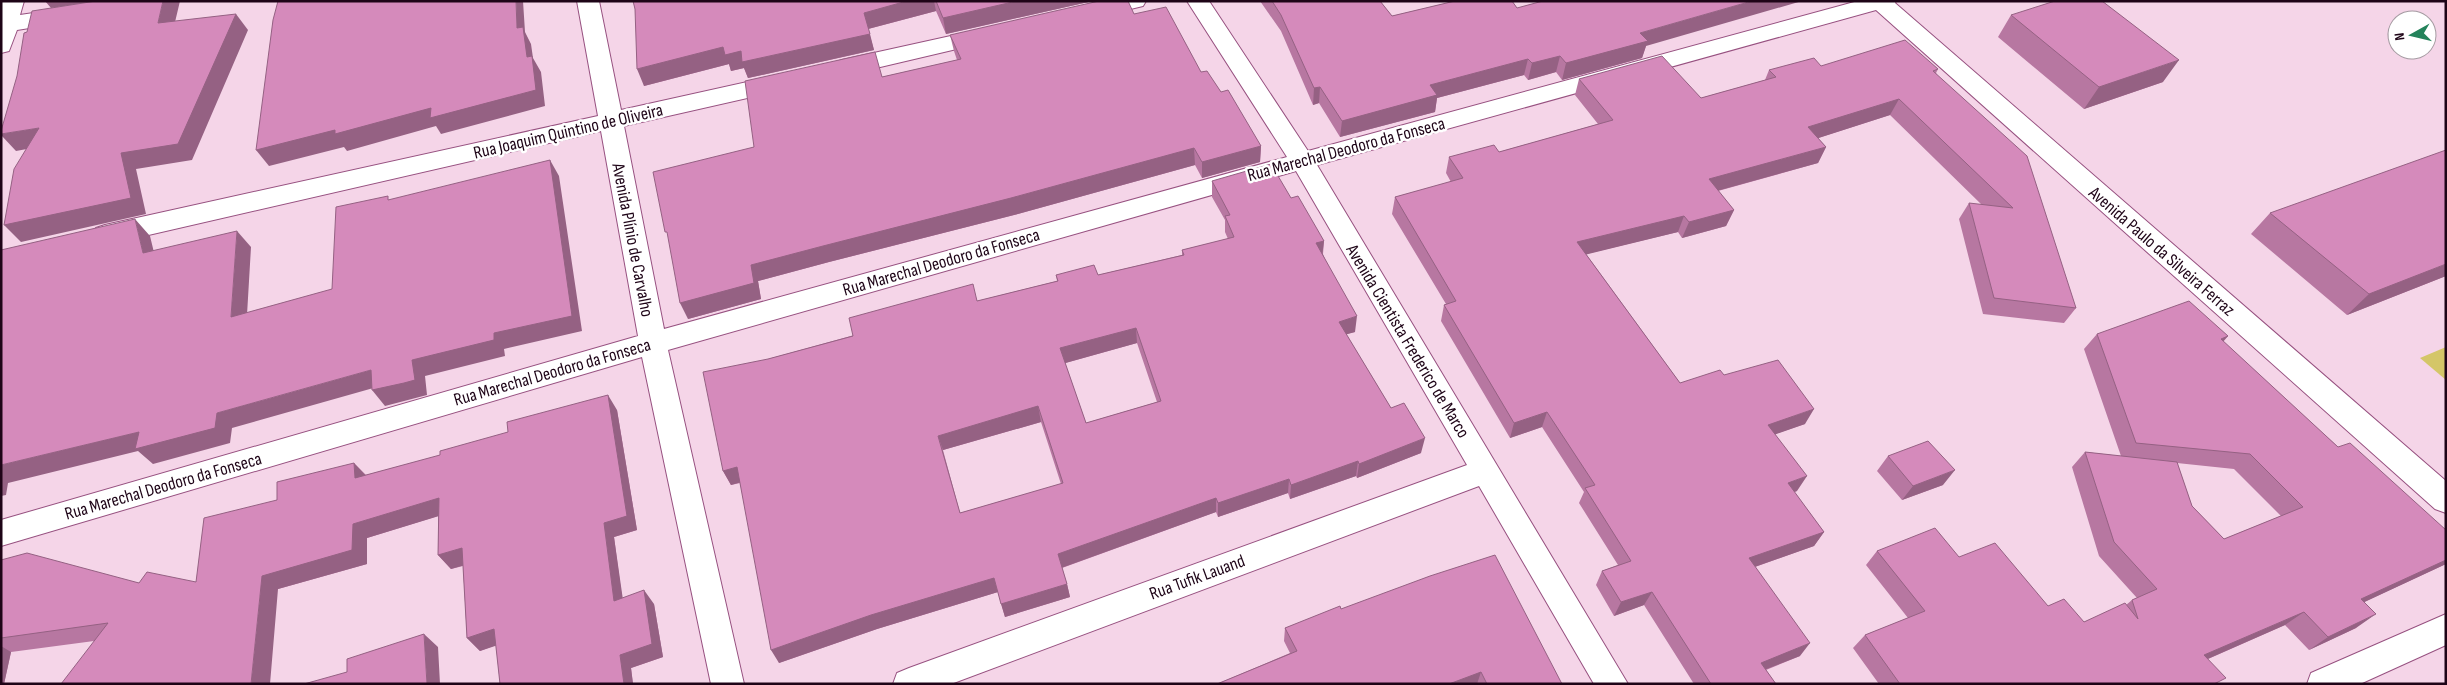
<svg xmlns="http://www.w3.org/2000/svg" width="2447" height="685" viewBox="0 0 2447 685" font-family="'Sofia Sans Condensed',sans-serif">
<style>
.green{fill:#d4c668}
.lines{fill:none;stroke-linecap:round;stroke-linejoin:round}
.minor-casing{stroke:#975180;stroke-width:2}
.minor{fill:#fff;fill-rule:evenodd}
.wall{fill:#b777a1;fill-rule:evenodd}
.shaded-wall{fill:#956183}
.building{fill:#d58abb;stroke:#956183;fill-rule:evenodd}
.labels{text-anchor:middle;stroke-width:5;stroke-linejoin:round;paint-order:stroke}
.street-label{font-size:18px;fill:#1e0417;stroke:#fff}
</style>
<rect width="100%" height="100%" fill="#f5d5e8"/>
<path class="green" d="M2446 347V380L2420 358Z"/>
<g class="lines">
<g class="minor-casing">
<path id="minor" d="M2 1H24L20 15 67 8 75 10 78 15 75 20 67 22 17 30 9 51 1 53Z
M577 1H599L621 110 783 74 791 77 795 82 791 87 783 90 624 126 664 329 1287 157 1187 1H1209L1308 151 1858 1H1896L1895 3 2446 481V513L2435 509 1876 10 1317 165 1628 684H1594L1479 486 951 684H893L897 673 909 668 1467 465 1296 171 668 350 744 684H711L642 357 1 546V520L638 336 601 131 105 245 96 242 92 235 96 228 105 225 598 116Z
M1105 1H1146L1143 6 1093 18 1085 16 1082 11 1085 6Z
M987 28 995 30 998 35 995 40 842 76 834 73 830 68 834 63 842 60Z
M2446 614V645L2360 684H2307L2311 673Z"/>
</g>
<use href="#minor" class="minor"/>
</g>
<path class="wall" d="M633 1H1093L946 34 936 11 868 29 874 50 748 78 744 68 731 71 729 64 644 86 635 9Z
M1260 1H1380L1392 16 1451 2 1450 1H1512L1517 8 1646 46 1642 58 1562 80 1556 72 1528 80 1524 75 1437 98 1435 112 1340 137 1319 103 1313 105 1281 31Z
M1134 14 1201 72 1221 92 1261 146 1260 162 1202 178 1195 165 1014 215 829 262 758 281 761 299 688 319 754 147 882 77 957 60 954 51 950 35Z
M2011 15 2163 82 2084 109 1998 37Z
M1821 66 1938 69 1936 73 2076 308 2064 323 1983 314 1959 219 1969 203 1982 205 1890 115 1818 138 1826 147 1818 163 1718 191 1734 210 1726 226 1682 238 1678 232 1586 254 1680 383 1724 375 1805 424 1775 434 1797 491 1794 492 1824 532 1814 546 1755 567 1800 656 1766 670 1776 684H1694L1644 605 1614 616 1596 585 1602 571 1618 565 1579 503 1584 492 1542 427 1510 438 1441 321 1444 305 1446 304 1392 214 1395 197 1451 182 1446 173 1449 157 1499 152 1598 124 1575 95 1579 79 1701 98 1765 80 1769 70Z
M1212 181 1291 198 1324 241 1323 254 1355 332 1346 334 1391 408 1421 453 1357 478 1356 476 1290 499 1288 493 1218 517 1216 512 1062 568 1067 584 1070 597 1005 617 998 592 877 629 779 663 740 483 731 485 723 471 768 359 977 301 1057 281 1056 275H1098L1182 255V250L1228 239 1225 232V220L1212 197ZM1137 343 1157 402 1086 423 1065 363ZM1041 422 1061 484 960 513 943 450Z
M2270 213 2446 276 2347 315 2251 234Z
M2097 334 2228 336 2223 342 2338 447 2446 530V564L2364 602 2356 628 2309 650 2285 625 2208 659 2218 684H1879L1853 648 1865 635 1908 618 1866 565 1877 551 1959 557 2048 606 2084 622 2126 605 2132 600 2137 598 2099 556 2072 467 2085 452 2121 456 2084 349ZM2177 463 2234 469 2281 516 2224 539 2192 506Z
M617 410 637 530 614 537 622 598 654 604 663 657 631 668 633 684H500L496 645 480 651 467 638 463 566 451 569 438 555V516L367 538V564L94 641 11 652 4 684H1V560L139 583 196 582 277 500 354 463 366 475Z
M1888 456 1943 485 1902 500 1877 471Z
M1341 609 1562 684H1217L1290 653 1284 641 1285 628Z"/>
<path class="shaded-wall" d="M45 1H99L51 8Z
M163 1H180L171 39 158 23Z
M516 1H523L525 32 531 44 533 58 541 72 545 106 441 134 436 126 347 151 344 147 269 166 256 150 527 57 517 28Z
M907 1H934L936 11 868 29 864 13Z
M1017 1H1093L946 34 943 18Z
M1752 1H1802L1646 46 1642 58 1562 80 1566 63 1640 33Z
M236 14 248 30 192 160 136 169 146 214 21 242 4 225 121 153Z
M870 34 874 50 748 78 744 68 731 71 729 64 644 86 637 69 723 47 741 51Z
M1560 56 1556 72 1528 80 1532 63Z
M1528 59 1524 75 1437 98 1435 112 1340 137 1342 121 1430 85Z
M2179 60 2163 82 2084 109 2099 87Z
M1320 87 1319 103 1313 105 1314 88Z
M1899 99 1890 115 1800 144 1808 127Z
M39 128 54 144 16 151 1 135V134Z
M1261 146 1260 162 1202 178V162Z
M1826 147 1818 163 1702 195 1709 179Z
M1194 148 1195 165 1014 215 829 262 758 281 761 299 688 319 680 303 751 265Z
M550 160 559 176 582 331 504 349 505 356 425 376 427 395 385 406 372 390 412 360 494 333Z
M1734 210 1726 226 1682 238 1689 222Z
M1684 216 1678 232 1572 258 1577 242Z
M135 219 150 236 158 269 143 253Z
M237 231 251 247 246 332 231 317Z
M1324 241 1322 257 1316 243Z
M2446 264V276L2347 315 2369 294Z
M1357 316 1355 332 1337 337 1339 322Z
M1136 328 1137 343 1062 364 1060 348Z
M2228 336 2213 352 2221 339Z
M371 370 384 385 232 428 230 443 153 464 138 451 8 483 6 495 1 496V465L217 413Z
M608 395 617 410 637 530 614 537 625 614 614 601 604 523Z
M1038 406 1041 422 943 450 938 436Z
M1814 409 1805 424 1759 440 1768 425Z
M1547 412 1542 427 1510 438 1514 423Z
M1425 438 1421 453 1357 478 1359 464Z
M1358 461 1356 476 1290 499 1291 485Z
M354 463 368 478H355Z
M737 467 745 481 731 485 723 471Z
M1955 470 1943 485 1902 500 1913 486Z
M1807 476 1797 491 1779 498 1788 483Z
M1289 479 1288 493 1218 517V503Z
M439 498 452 512 367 538V564L278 589 270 684H251L262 576 353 524Z
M1216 498V512L1061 568 1058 554Z
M1824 532 1814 546 1740 572 1749 558Z
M462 548 475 562 451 569 438 555Z
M2446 560V564L2341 613 2361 599Z
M994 578 998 592 877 629 779 663 771 650 871 615Z
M1067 584 1070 597 1005 617 1001 604Z
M644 590 654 604 663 657 631 668 633 684H624L620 655Z
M1652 592 1644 605 1614 616 1621 602Z
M2304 612 2285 625 2187 668 2204 655Z
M2376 614 2356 628 2309 650 2328 637Z
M494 629 507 642 480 651 467 638Z
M424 634 438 647 440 684H427Z
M1810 643 1800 656 1751 675 1761 663Z
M1 646 11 652 4 684H1Z
M1481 672 1477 684H1449Z"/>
<path class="building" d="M96 1H163L158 23 236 14 178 144 121 153 131 198 4 225 14 169 39 128 1 134V131L17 76 24 33 27 32 32 11Z
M278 1H516L517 28 523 27 527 57 532 56 536 90 430 118 431 108 335 134V130L256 150 273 20Z
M633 1H907L864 13 870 34 742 62 741 51 725 55 723 47 637 69 635 9Z
M936 1H1017L943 18Z
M1099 1H1128L1134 14 1166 7 1201 72 1207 71 1221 92 1228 90 1261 146 1202 162 1194 148 1011 198 823 246 751 265 754 283 680 303 667 232H665L653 172 754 147 745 81 875 52 882 77 961 59 950 35Z
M1272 1H1380L1392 16 1455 1H1512L1517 8 1543 1H1752L1640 33 1648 41 1566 63 1560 56 1532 63 1528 59 1430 85 1437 95 1342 121 1320 87 1314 88 1281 15Z
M2055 1H2102L2179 60 2099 87 2011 15Z
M1905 40 1938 69 1933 71 2027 156 2076 308 1994 298 1969 203 2013 208 1899 99 1808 127 1826 147 1709 179 1734 210 1689 222 1684 216 1577 242 1680 383 1720 370 1724 375 1778 360 1814 409 1768 425 1807 476 1788 483 1824 532 1749 558 1810 643 1761 663 1776 684H1711L1652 592 1621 602 1602 571 1631 561 1585 488 1595 485 1547 412 1514 423 1444 305 1456 301 1395 197 1463 178 1449 157 1494 145 1499 152 1613 120 1579 79 1662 56 1701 98 1776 77 1769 70 1814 58 1821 66Z
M2446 150V264L2369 294 2270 213Z
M550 160 572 316 494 333V340L412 360 415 380 404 383 372 390 371 370 217 413 215 428 135 449 139 432 1 465V250L135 219 143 253 237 231 231 317 332 289 336 207 388 196V200Z
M1271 164 1291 198 1298 196 1324 241 1316 243 1357 316 1339 322 1391 408 1404 403 1425 438 1359 464 1358 461 1291 485 1289 479 1218 503 1216 498 1058 554 1067 584 1001 604 994 578 871 615 771 650 737 467 723 471 703 372 768 359 853 336 849 318 973 284 977 301 1058 281 1056 275 1094 265 1098 275 1184 255 1182 250 1234 237 1225 216 1230 215 1212 181ZM1136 328 1161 401 1086 423 1060 348ZM1038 406 1063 483 960 513 938 436Z
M2189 301 2228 336 2221 339 2338 447 2350 443 2446 530V560L2361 599 2376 614 2328 637 2304 612 2204 655 2226 678 2214 684H1900L1865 635 1925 611 1877 551 1935 528 1959 557 1995 543 2048 606 2064 599 2084 622 2125 603 2138 619 2132 600 2157 589 2114 542 2085 452 2177 462 2192 506 2224 539 2303 507 2250 454 2136 443 2097 334Z
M608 395 627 516 604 523 614 601 644 590 652 644 620 655 624 684H500L494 629 467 638 462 548 438 555 439 498 353 524 352 550 262 576 251 684H61L108 623 1 638V560L27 553 139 583 147 572 196 582 204 518 277 500V482L354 463 355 478 440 455V451L508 432 507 422Z
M1928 441 1955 470 1913 486 1888 456Z
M1495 555 1562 684H1487L1481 672 1449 684H1217L1297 651 1285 628 1340 606 1341 609 1430 576Z
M424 634 427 684H304L347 672V659Z"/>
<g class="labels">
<g class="street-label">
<text transform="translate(568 131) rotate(-13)" y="6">Rua Joaquim Quintino de Oliveira</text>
<text transform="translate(1346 149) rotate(-15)" y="6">Rua Marechal Deodoro da Fonseca</text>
<text transform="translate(633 240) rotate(79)" y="6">Avenida Plínio de Carvalho</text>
<text transform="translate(2162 251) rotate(41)" y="6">Avenida Paulo da Silveira Ferraz</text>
<text transform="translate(941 262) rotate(-16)" y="6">Rua Marechal Deodoro da Fonseca</text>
<text transform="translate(1408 341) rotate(59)" y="6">Avenida Cientista Frederico de Marco</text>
<text transform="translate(552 372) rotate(-16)" y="6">Rua Marechal Deodoro da Fonseca</text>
<text transform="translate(163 486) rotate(-16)" y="6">Rua Marechal Deodoro da Fonseca</text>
<text transform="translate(1197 577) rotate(-20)" y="6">Rua Tufik Lauand</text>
</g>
</g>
<rect width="2447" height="685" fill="none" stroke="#1e0417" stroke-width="5"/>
<g transform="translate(2412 35) rotate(262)"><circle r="24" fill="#ffffff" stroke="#a59ba2"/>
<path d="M0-4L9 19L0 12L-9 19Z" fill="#24835b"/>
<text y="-8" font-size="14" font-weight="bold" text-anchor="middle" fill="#1e0417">N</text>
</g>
</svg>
